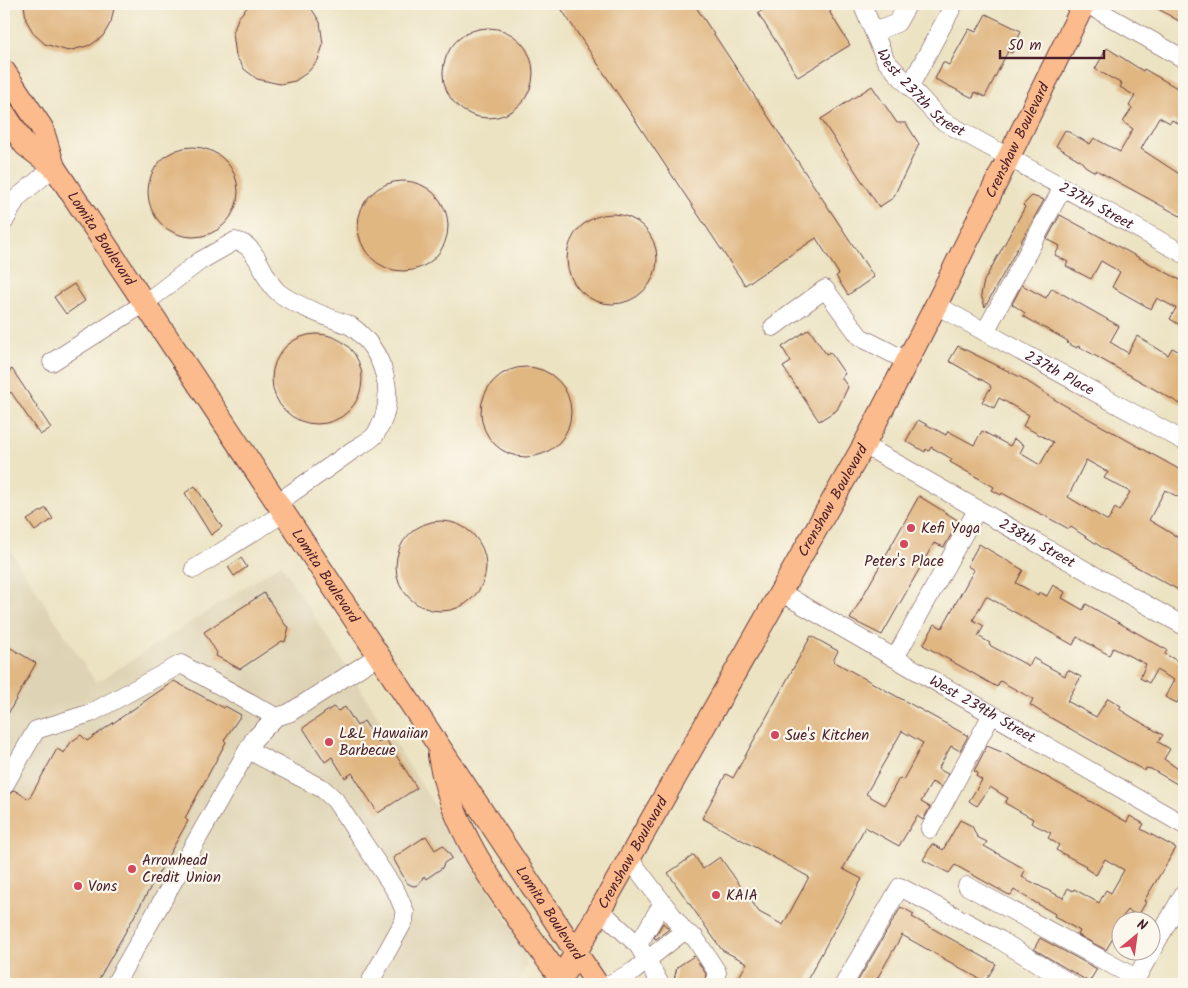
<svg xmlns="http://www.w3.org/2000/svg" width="1188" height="988" viewBox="0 0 1188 988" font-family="Kalam,sans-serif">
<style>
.built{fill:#ded3b4}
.building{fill:#e0b681;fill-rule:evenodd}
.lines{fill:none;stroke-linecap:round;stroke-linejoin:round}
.minor-casing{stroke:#623c42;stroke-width:19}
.major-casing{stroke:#623c42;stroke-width:24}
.minor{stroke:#fff;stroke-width:18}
.major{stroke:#fbbb8c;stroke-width:22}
.poi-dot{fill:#d1495b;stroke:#fbf7ec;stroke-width:2}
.labels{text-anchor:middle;stroke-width:4.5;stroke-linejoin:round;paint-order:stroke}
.street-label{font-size:15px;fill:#4a1f2b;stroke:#fbf7ec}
.poi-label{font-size:15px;fill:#4a1f2b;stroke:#fbf7ec;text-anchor:start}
</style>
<rect width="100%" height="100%" fill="#fbf7ec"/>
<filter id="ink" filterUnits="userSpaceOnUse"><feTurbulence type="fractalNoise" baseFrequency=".02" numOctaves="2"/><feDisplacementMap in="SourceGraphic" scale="10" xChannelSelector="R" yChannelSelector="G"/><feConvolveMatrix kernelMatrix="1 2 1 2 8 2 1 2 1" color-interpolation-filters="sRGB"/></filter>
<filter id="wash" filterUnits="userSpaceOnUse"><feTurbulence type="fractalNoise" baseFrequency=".0096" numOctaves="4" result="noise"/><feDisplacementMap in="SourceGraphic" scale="20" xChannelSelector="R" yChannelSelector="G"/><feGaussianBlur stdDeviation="1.12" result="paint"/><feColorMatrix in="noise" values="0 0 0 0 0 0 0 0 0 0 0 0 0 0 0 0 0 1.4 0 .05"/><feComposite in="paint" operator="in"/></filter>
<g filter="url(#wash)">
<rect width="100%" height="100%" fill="#ece3c3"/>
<path class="built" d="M4 541 96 683 281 564 525 948 527 966 517 984H4Z"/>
<g id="blocks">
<path class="building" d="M24 4H115L111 22 103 36 91 45 68 51 45 44 34 34 26 20Z
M250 4H306L311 8 320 22 323 45 318 60 308 72 295 81 280 84 257 79 244 69 236 56 233 33 238 18Z
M558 4H694L874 277 848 295 836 276 839 274 816 238 745 285Z
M772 4H832L830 13 850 45 798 77 758 13Z
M1150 4H1183L1180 9 1184 12V24Z
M986 14 1021 31 1012 53 1008 51 985 97 975 92 973 98 935 79 943 62 949 65 969 29 976 32Z
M443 73a45 45 0 1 1 90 0a45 45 0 1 1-90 0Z
M1107 48 1143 71 1144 69 1184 92V127L1172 120 1170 123 1159 117 1141 149 1184 177V218L1096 170 1095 172 1085 166 1081 161 1056 146 1065 130 1090 144 1094 138 1120 152 1133 129 1123 122 1132 108 1129 106 1135 96 1120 87 1122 84 1095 69Z
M872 86 897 123H906L919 144 893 198 879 207 821 119Z
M148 192a45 45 0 1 1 90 0a45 45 0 1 1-90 0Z
M358 226a45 45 0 1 1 90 0a45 45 0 1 1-90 0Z
M1032 196 1044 200 985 307 981 295 984 281 1025 207 1023 205Z
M567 259a45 45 0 1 1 90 0a45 45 0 1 1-90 0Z
M1060 215 1184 282V301L1179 309 1184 312V316L1180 325 1170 319 1176 308 1157 298 1151 309 1112 287 1120 272 1101 261 1091 279 1066 266 1068 262 1055 255 1060 246 1047 239Z
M74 284 85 301 66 314 54 297Z
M1022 285 1046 298 1052 288 1119 326 1110 342 1128 353 1137 336 1168 355 1172 348 1182 353 1181 355 1184 357V406L1078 346 1077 348 1067 343 1068 341 1023 316 1025 313 1012 304Z
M809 329 826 354 830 352 845 374 841 377 848 387 837 410 819 421 783 367 791 362 782 347Z
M272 379a45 45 0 1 1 90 0a45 45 0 1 1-90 0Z
M958 346 1022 378 1057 401 1184 472V500L1165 490 1149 520 1184 541V551L1180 558 1184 561V593L1106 550 1071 527 1069 529 1002 493 1001 495 992 490 994 487 950 462 952 459 931 447 929 451 926 449 925 452 906 441 918 420 946 435 948 431 974 445 982 431 1010 446 1014 439 1024 445 1020 453 1040 465 1053 442 1023 426 1029 415 999 398 994 408 982 402 991 387 989 384 949 361ZM1086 460 1108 472 1104 478 1130 492 1119 511 1115 508 1108 521 1068 497Z
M481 412a45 45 0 1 1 90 0a45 45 0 1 1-90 0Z
M12 369 51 428 40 435 11 392 9 394 4 387V375Z
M195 486 222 527 211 535 185 493Z
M919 496 959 521 944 547 934 543 882 635 850 619Z
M46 508 53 519 35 531 27 520Z
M396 566a45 45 0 1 1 90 0a45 45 0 1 1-90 0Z
M979 544 1023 570 1016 583 1038 595 1039 592 1047 596 1053 585 1065 592 1062 598 1083 610 1086 604 1167 650 1165 654 1183 664 1184 662V690L1177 703 1165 697 1174 680 1156 670 1149 683 1140 678 1146 664 1113 648 1109 655 1077 637 1073 645 986 596 973 620 984 626 978 636 990 643 989 645 1029 666 1033 658 1065 676 1068 670 1081 677 1067 701 1096 717 1108 698 1121 706 1119 709 1135 719 1163 735 1158 742 1170 749 1164 759 1184 773V788L1151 769 1146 768 1145 771 1051 718 1030 705 1033 699 1000 681 997 687 923 645 935 624 942 628 974 570 967 566Z
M241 558 247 567 234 576 228 567Z
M264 593 286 626 289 627 285 642 282 641 240 669 216 656 217 653 204 632Z
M811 636 838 651 833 661 968 736 960 751 951 746 938 769 948 774 941 787 932 782 921 802 930 807 923 820 917 816 899 846 865 827 843 869 862 879 805 984H735L747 963 722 950 668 873 694 855 703 869 720 857 759 912 783 925 809 877 702 818 726 774 733 778ZM902 731 923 743 903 780 899 778 885 805 866 794Z
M4 644 36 663 4 721Z
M174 681 224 708 225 706 241 715 224 740 226 742 185 818 188 821 96 984H4V799L14 790 29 799 57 749 64 753 71 742 81 735 87 741Z
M333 707 338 711 345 707 357 726 364 721 378 743 385 738 417 788 378 813 352 773 345 778 332 757 325 762 303 728Z
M987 746 1004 753 1127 822 1130 816 1144 824 1141 829 1176 848 1144 901 1146 902 1138 916 1128 910 1120 920V942L1113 938 1106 950 1078 935 1080 931 1054 916 1055 914 1014 890 1011 895 1007 894 955 865 949 873 923 860 932 844 943 850 960 820 972 826 977 837 987 842 984 846 1023 868 1025 870 1022 877 1063 898 1068 888 1073 891 1074 889 1099 903 1106 890 1111 893 1124 870 1105 859 1096 875 1085 868 1086 866 1056 850 1059 845 1048 838 1051 833 1031 823 1033 819 1005 803 1008 798 990 787 977 806 969 801 982 780 976 776 978 773 974 771Z
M426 836 435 850 443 845 452 858 444 863 442 868 426 879 424 876 418 885 413 886 407 883 393 858Z
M901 907 914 914 912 917 996 964 985 982 902 935 874 984H856Z
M663 923 669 929 656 939 654 938Z
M1040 938 1097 969 1089 982 1034 949Z
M694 956 706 974 704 984H673L677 967Z"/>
</g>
</g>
<g filter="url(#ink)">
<use href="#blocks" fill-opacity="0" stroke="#623c42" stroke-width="1"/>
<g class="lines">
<g class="minor-casing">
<g id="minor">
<path id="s1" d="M862 4 886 61 941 120 1184 254"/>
<path d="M1087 4 1184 59"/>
<path d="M874 32 897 23 908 4"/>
<path d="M910 86 954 4"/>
<path d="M4 222 17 198 54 167"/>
<path id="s2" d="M936 305 1184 441"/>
<path d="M773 327 825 289 860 337 907 361"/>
<path d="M985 332 1063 187"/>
<path d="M52 362 145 303 200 261 235 241C259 244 262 280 279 293 296 306 330 318 351 326 384 350 400 398 375 435 370 441 359 446 353 450 328 468 302 486 277 503"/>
<path id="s3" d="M864 445 1184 626"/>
<path d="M194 569 284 513"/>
<path id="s4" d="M780 592 1184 825"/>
<path d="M895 658 977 510"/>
<path d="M248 750 323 789 335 800 397 893 405 912 404 921 369 984"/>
<path d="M4 786 36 730 91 713 181 664 276 717"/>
<path d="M930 829 992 714"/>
<path d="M629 858 684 931 647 960 660 984"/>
<path d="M967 886 1136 978"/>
<path d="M600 910 638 945 647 960 634 971 610 984"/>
<path d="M684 931 695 938 717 972 714 984"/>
<path d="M638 945 662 904"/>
<path d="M115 984 254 739 276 717 289 713 378 656"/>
<path d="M844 984 900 887 1000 940 1071 984"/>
<path d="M1133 984 1184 893"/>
</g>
</g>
<g class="major-casing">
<g id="major">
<path id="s5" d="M4 71 42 128 54 167 597 984"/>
<path d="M4 113 25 145 54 167"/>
<path d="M439 755C452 839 513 911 561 979"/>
<path id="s6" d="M558 984 864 445 936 305 1084 4"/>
</g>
</g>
<use href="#minor" class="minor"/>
<use href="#major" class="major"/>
</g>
</g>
<g class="poi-dot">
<circle cx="911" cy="528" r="5"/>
<circle cx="904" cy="544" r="5"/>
<circle cx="775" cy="735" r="5"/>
<circle cx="329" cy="742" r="5"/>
<circle cx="132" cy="869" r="5"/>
<circle cx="78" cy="886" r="5"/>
<circle cx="716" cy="895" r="5"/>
</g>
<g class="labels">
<g class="street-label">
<text dy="5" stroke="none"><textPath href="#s1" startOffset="109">West 237th Street</textPath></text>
<text dy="5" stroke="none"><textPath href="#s6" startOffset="961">Crenshaw Boulevard</textPath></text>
<text dy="5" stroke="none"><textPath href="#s1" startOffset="320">237th Street</textPath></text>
<text dy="5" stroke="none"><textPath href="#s5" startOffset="195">Lomita Boulevard</textPath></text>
<text dy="5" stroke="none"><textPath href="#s2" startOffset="141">237th Place</textPath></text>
<text dy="5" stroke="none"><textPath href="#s6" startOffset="556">Crenshaw Boulevard</textPath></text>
<text dy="5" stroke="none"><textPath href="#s3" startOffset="199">238th Street</textPath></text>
<text dy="5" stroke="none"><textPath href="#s5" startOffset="600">Lomita Boulevard</textPath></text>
<text dy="5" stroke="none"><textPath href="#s4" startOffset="234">West 239th Street</textPath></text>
<text dy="5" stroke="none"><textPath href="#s6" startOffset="151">Crenshaw Boulevard</textPath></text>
<text dy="5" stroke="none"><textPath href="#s5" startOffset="1005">Lomita Boulevard</textPath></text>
</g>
<g class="poi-label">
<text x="921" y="533">Kefi Yoga</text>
<text x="904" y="566" text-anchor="middle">Peter's Place</text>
<text x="339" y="738">L&amp;L Hawaiian<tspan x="339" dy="17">Barbecue</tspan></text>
<text x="785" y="740">Sue's Kitchen</text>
<text x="142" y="865">Arrowhead<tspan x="142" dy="17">Credit Union</tspan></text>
<text x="88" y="891">Vons</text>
<text x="726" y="900">KAIA</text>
</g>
</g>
<rect width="1188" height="988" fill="none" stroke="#fbf7ec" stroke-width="20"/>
<g transform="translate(1136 936) rotate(29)"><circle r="24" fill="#fbf7ec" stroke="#b4a19f"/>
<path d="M0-4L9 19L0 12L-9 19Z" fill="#d1495b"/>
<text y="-8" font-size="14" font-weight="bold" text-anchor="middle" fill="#4a1f2b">N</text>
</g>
<path d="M1000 50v8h104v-8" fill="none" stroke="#4a1f2b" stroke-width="2.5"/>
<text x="1008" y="50" font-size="15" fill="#4a1f2b" stroke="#fbf7ec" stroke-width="4" paint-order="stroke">50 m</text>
</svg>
